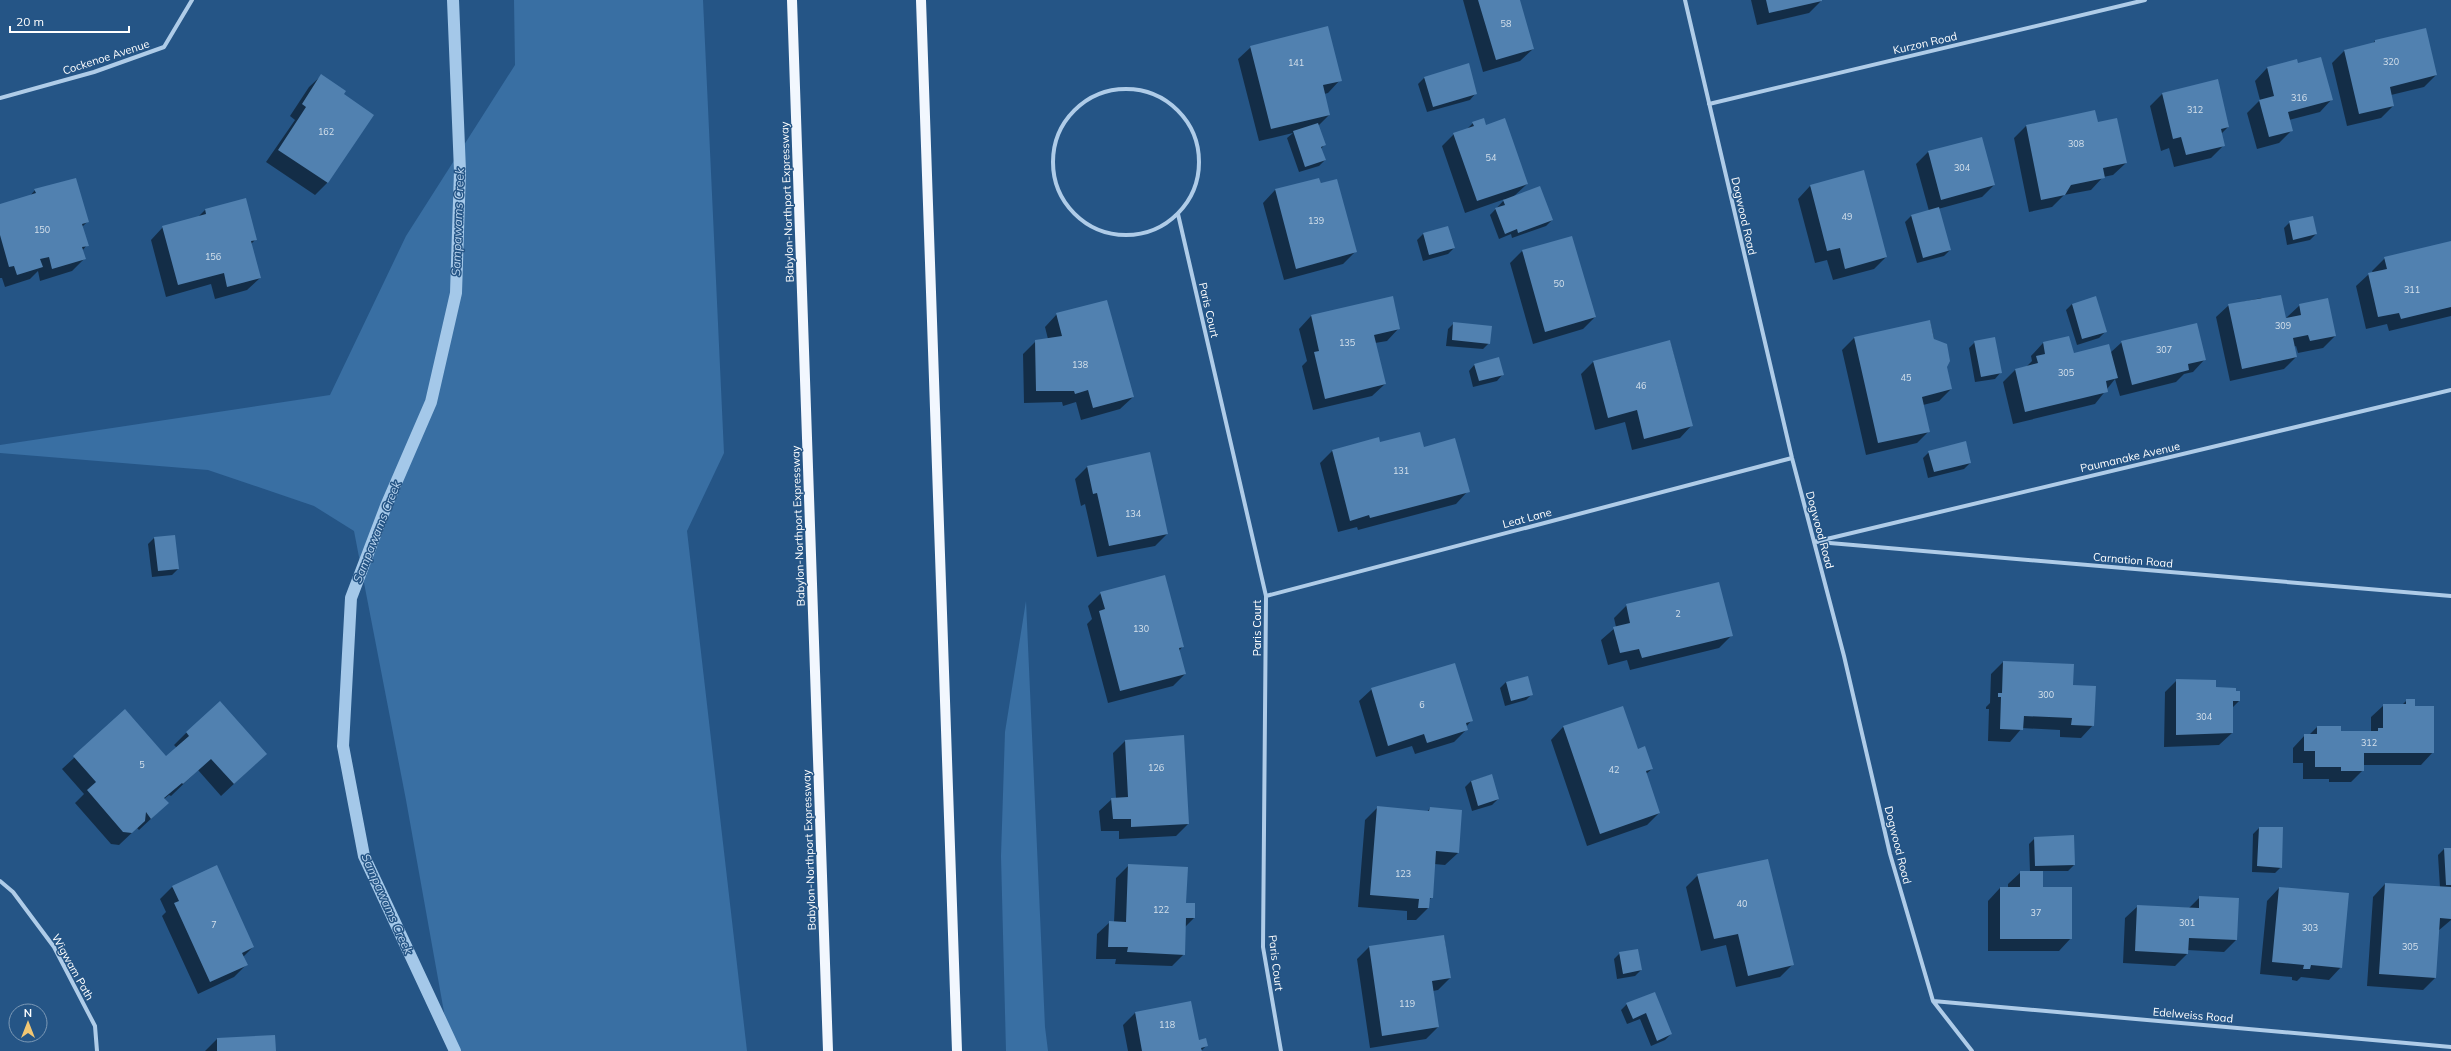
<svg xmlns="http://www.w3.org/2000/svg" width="2451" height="1051" viewBox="0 0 2451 1051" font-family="Mulish,sans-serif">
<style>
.green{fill:#396fa3}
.shadow{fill:#0007}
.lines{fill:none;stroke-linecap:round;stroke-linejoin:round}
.stream{stroke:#a4c8e9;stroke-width:12}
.building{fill:#5181b0}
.street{stroke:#afcce8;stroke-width:4}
.primary{stroke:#f2f7fe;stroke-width:10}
.labels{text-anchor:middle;stroke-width:3;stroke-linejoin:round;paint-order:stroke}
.number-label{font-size:9px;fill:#d4e0eb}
.street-label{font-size:11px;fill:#fff;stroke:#255586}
.water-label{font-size:12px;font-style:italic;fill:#bbd6f0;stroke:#255586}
</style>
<rect width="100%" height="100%" fill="#255586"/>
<path class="green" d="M514 0H703L724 453 687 531 747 1051H451L406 800 354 531 314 506 208 470 0 453V445L330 395 406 236 515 65Z
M1026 601 1045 1027 1048 1051H1006L1001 856 1005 732Z"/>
<path class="shadow" d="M1463 0H1519L1533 49 1520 61 1483 72Z
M1751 0H1821V1L1809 13 1757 25Z
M2375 41 2436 75 2424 87 2391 95 2393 106 2381 118 2347 126 2332 63 2345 50 2372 44Z
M1251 47 1340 80 1328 93 1324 94 1329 115 1318 126 1325 144 1321 149 1325 160 1319 166 1299 172 1287 138 1293 133 1259 141 1238 59Z
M2296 61 2297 65 2332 99 2320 112 2289 120 2292 130 2279 143 2257 149 2247 113 2260 100 2255 81 2267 68Z
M322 75 342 95 373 115 327 183 315 195 266 162 295 120 290 116 309 87Z
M1424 78 1476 93 1470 100 1427 112 1418 84Z
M2162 94 2228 127 2221 134 2223 146 2211 158 2174 167 2169 148 2161 151 2150 106Z
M1473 123 1485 126 1527 184 1513 197 1552 220 1546 226 1512 238 1511 234 1499 239 1490 215 1505 199 1465 213 1442 146 1454 134 1466 130Z
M2097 123 2126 163 2113 175 2103 177 2091 190 2064 195 2052 207 2029 212 2014 138 2026 126Z
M1928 152 1994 185 1982 197 1938 209 1950 250 1944 256 1917 263 1905 222 1911 216 1929 211 1916 164Z
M1319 179 1355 252 1343 264 1284 280 1263 203 1275 190Z
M1810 186 1886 257 1874 269 1833 280 1827 260 1815 263 1798 199Z
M35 190 88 221 82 227 87 245 82 251 84 259 72 271 40 281 38 271 30 279 5 287 2 278H0V205L29 197Z
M245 199 256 239 251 244 260 278 247 290 215 299 211 284 166 297 151 240 163 227 197 218 205 210Z
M2290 222 2316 234 2310 240 2287 245 2284 228Z
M1423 234 1454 248 1448 254 1423 261 1417 240Z
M2451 242V316L2389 331 2387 324 2366 329 2356 286 2369 274 2373 273 2372 271 2385 258Z
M1522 251 1595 317 1583 329 1533 344 1510 263Z
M2261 298 2285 319 2300 305 2335 336 2323 348 2298 353 2296 346 2294 347 2296 357 2284 369 2230 381 2216 317 2229 305Z
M2072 304 2105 332 2099 338 2077 345 2066 310Z
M1057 314 1133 397 1120 409 1081 420 1076 402 1063 406 1062 402 1024 403 1023 354 1036 341 1048 339 1045 327Z
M1311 316 1399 328 1387 341 1375 343 1385 384 1372 396 1313 410 1302 366 1307 361 1299 329Z
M1930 321 1934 339 1946 367 1951 389 1939 401 1923 405 1929 431 1917 443 1866 455 1842 350 1854 338Z
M1454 323 1489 343 1483 349 1446 346 1448 329Z
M1670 341 1692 425 1680 438 1632 450 1625 422 1595 430 1581 374 1593 362Z
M1975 342 2001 372 1995 379 1975 382 1969 348Z
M2122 342 2205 359 2193 372 2184 374 2176 382 2120 396 2115 379 2095 404 2013 424 2003 382 2015 370 2026 367 2032 361 2031 356 2043 343 2073 354 2110 353Z
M1475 364 1503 374 1497 381 1473 387 1469 371Z
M1378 439 1379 443 1424 448 1468 491 1456 504 1358 530 1357 527 1338 532 1320 463 1332 451Z
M1929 452 1970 463 1964 469 1928 478 1923 458Z
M1149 453 1167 534 1155 546 1097 557 1085 504 1081 506 1075 479 1087 467Z
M154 538 178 569 172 575 152 577 148 544Z
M1101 593 1183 646 1179 651 1185 674 1173 686 1108 703 1087 624 1092 619 1088 606Z
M1627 605 1731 636 1719 648 1630 670 1627 660 1608 665 1601 640 1616 627 1614 618Z
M2003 662 2072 686 2093 725 2081 738 2060 737V730L2022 728 2010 742 1988 741 1989 709H1986V707L1990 703 1991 674Z
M2177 680 2214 688 2239 701 2232 708V733L2219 745 2164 747 2165 692Z
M1506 682 1532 694 1526 700 1505 706 1500 688Z
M1372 689 1471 721 1466 727V730L1454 742 1415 754 1412 746 1376 757 1359 701Z
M2407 700 2414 707 2433 752 2421 765H2363V770L2351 782H2329V779H2303V763H2293V748L2305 735H2309L2317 727 2340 732H2371V717L2384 705H2402Z
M125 711 166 758 177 748 174 745 187 732 266 754 221 796 198 770 171 796 169 795 164 799 155 815 139 830 137 828 119 845 111 844 75 803 84 794 62 769Z
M1563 727 1637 750 1652 769 1646 774 1659 813 1647 825 1587 846 1551 740Z
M1125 741 1188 824 1176 836 1119 839V831H1101L1099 811 1112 799 1116 798 1113 753Z
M1491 775 1498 799 1492 805 1472 811 1465 787 1471 781Z
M1378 807 1427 812 1430 808 1458 853 1445 865 1434 864 1432 897 1429 900 1428 908 1416 920H1407V911L1358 907 1365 820Z
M2259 828 2281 867 2275 873 2252 872 2253 834Z
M2035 838 2074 865 2068 871H2042V888L2071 938 2059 951H1988V901L2000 888H2008V884L2021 872H2030L2029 844Z
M2444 849H2451V920L2438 931 2435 978 2423 990 2367 986 2373 897 2385 884 2440 888 2438 855Z
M1129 865 1185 903 1194 918 1185 927 1184 954 1172 966 1115 964 1116 959H1096L1097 934 1110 922H1114L1116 878Z
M1698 875 1793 964 1780 977 1736 987 1726 945 1701 951 1686 887Z
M172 887 253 947 243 957 246 965 234 977 198 994 162 916 166 912 160 899Z
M2279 888 2341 967 2329 980 2301 977 2297 981 2292 980V977L2260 974 2267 901Z
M2200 897 2236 940 2224 952 2187 950V954L2175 966 2123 963 2125 918 2138 906 2189 908Z
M1444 936 1450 978 1438 990 1433 991 1438 1027 1426 1039 1370 1048 1357 959 1369 947Z
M1620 953 1641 970 1635 976 1617 979 1614 959Z
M1654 994 1671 1034 1665 1040 1651 1046 1640 1019 1627 1024 1621 1010 1627 1004Z
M1135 1013 1198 1041 1206 1046 1201 1051H1128L1123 1025Z
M217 1039 275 1051H205Z"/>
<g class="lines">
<path class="stream" d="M453 0 460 171 456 293 431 402 386 506 351 598 343 746 364 856 455 1051"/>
</g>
<path class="building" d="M1478 0H1520L1534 49 1496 60Z
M1766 0H1822V1L1769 13Z
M1328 26 1342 81 1323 85 1330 115 1271 129 1250 46Z
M2426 28 2437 75 2390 87 2394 106 2359 114 2344 50 2375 42V40Z
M2321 57 2333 100 2288 112 2293 131 2269 137 2259 100 2274 96 2267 67 2297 59 2298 63Z
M1469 63 1477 94 1433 107 1424 77Z
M321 74 346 91 344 94 374 115 328 183 278 150 306 107 302 104Z
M2218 79 2229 127 2221 129 2225 146 2186 155 2181 137 2173 139 2162 93Z
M2095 110 2098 122 2117 118 2127 163 2103 168 2105 178 2071 185 2065 195 2041 200 2026 125Z
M1484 118 1486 125 1505 118 1528 184 1477 201 1453 133 1474 126 1472 122Z
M1318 123 1326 145 1321 147 1326 160 1305 167 1293 131Z
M1982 137 1995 185 1941 200 1928 151Z
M1864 170 1887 257 1845 269 1840 248 1827 251 1810 185Z
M76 178 89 222 82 224 89 246 82 247 86 259 52 269 49 257 40 259 43 267 17 275 14 266 9 267 0 235V204L36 193 34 189Z
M1319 178 1321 183 1337 179 1357 252 1296 269 1275 189Z
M1540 186 1553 220 1518 233 1517 229 1505 234 1495 208 1505 205 1503 200Z
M246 198 257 240 251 241 261 278 227 287 224 273 178 285 162 226 206 214 205 209Z
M1939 207 1951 250 1923 258 1911 215Z
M2313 216 2317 234 2293 240 2289 221Z
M1448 226 1455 248 1429 255 1423 233Z
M1572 236 1596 317 1545 332 1522 250Z
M2451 241V307L2401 319 2399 313 2378 317 2368 273 2387 269 2384 257Z
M2281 295 2286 318 2301 315 2299 304 2328 298 2336 336 2310 341 2308 335 2293 338 2297 357 2242 369 2228 304Z
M1393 296 1400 329 1374 335 1386 384 1325 399 1314 352 1319 351 1311 315Z
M2096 296 2107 332 2082 339 2072 304Z
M1107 300 1134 397 1093 408 1088 390 1075 394 1074 391H1036L1035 340 1062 336 1056 313Z
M1930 320 1934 339 1947 344 1950 361 1947 367 1952 389 1922 397 1930 432 1878 443 1854 337Z
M1453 322 1492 326 1490 344 1452 340Z
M2197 323 2206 360 2188 364 2189 370 2132 385 2121 341Z
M2069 336 2074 353 2109 344 2118 378 2106 381 2108 392 2025 412 2015 369 2038 363 2036 356 2045 354 2043 342Z
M1995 337 2002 373 1981 377 1974 341Z
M1670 340 1693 426 1644 439 1637 410 1608 418 1593 361Z
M1499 357 1504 375 1479 381 1474 364Z
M1420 432 1424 447 1455 438 1470 492 1370 518 1369 515 1350 521 1332 450 1379 437 1380 442Z
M1966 441 1971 463 1934 472 1928 451Z
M1150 452 1168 534 1109 546 1097 493 1093 494 1087 466Z
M175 535 179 569 158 571 154 537Z
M1165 575 1184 647 1179 648 1186 674 1120 691 1099 611 1105 609 1100 592Z
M1719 582 1733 636 1642 658 1639 649 1620 653 1613 627 1630 623 1626 604Z
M2003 661 2074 664 2073 685 2096 686 2094 726 2071 725 2072 718 2024 716 2023 730 2000 729 2001 697H1998V693H2002Z
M1455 663 1473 721 1466 723 1468 730 1427 743 1424 734 1388 746 1371 688Z
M1528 676 1533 695 1511 701 1506 682Z
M2176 679 2216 680V687L2236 688V691H2240V701H2233V733L2176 735Z
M2406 699H2415V706H2434V753H2364V771H2341V767H2315V751H2304V734H2317V726H2341V731H2378V728H2383V704H2406Z
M220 701 267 754 234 784 211 759 183 784 182 783 164 798 169 803 151 819 146 812 145 821 132 833 123 832 87 790 96 782 73 756 125 709 166 756 189 736 186 732Z
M1623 706 1638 749 1645 746 1653 769 1646 771 1660 813 1600 834 1563 726Z
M1184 735 1189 824 1131 827V819H1113L1111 798 1128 797 1125 740Z
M1492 774 1499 799 1478 806 1471 781Z
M1377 806 1429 811 1430 807 1462 810 1459 853 1436 851 1433 898H1430L1429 908H1418L1419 899 1370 895Z
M2259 827H2283L2282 868 2257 866Z
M2074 835 2075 865 2035 866 2034 837Z
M2444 848H2451V885H2446Z
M1768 859 1794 965 1748 976 1738 934 1714 939 1697 874Z
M1128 864 1188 867 1186 903H1195V918H1186L1185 955 1127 952 1128 947H1108L1109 921 1126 922Z
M217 865 254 947 242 953 248 965 210 982 174 903 179 901 172 886Z
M2020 871H2043V887H2072V939H2000V887H2020Z
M2385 883 2451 887V919L2440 918 2436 978 2379 974Z
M2279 887 2349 893 2342 968 2311 965 2310 969H2303L2304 965 2272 962Z
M2199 896 2239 898 2237 940 2189 938 2188 954 2135 951 2137 905 2199 908Z
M1444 935 1451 978 1432 981 1439 1027 1382 1036 1369 946Z
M1638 949 1642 970 1623 974 1619 952Z
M1655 992 1672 1034 1657 1041 1646 1013 1633 1019 1626 1003Z
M1191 1001 1199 1040 1206 1038 1208 1046 1201 1048 1202 1051H1142L1135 1012Z
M275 1035 276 1051H217V1038Z"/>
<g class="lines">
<path class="street" d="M1685 0 1792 458 1844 656 1890 854 1933 1001 1972 1051
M1053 162a73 73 0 1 1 146 0a73 73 0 1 1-146 0Z
M0 98 94 72 164 47 192 0
M1709 104 2145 0
M1178 214 1266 596 1263 947 1281 1051
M1814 542 2451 390
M1818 542 2451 596
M1266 596 1792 458
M0 881 13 892 54 947 95 1026 97 1051
M1933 1001 2451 1047"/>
<path class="primary" d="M792 0 828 1051
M921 0 957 1051"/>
</g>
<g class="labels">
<g class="number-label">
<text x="1506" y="27">58</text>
<text x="2391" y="65">320</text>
<text x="1296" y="66">141</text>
<text x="2299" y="101">316</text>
<text x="2195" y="113">312</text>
<text x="326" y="135">162</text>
<text x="2076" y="147">308</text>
<text x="1491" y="161">54</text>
<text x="1962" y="171">304</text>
<text x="1847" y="220">49</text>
<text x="1316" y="224">139</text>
<text x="42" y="233">150</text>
<text x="213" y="260">156</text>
<text x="1559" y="287">50</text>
<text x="2412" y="293">311</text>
<text x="2283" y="329">309</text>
<text x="1347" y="346">135</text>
<text x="2164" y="353">307</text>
<text x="1080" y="368">138</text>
<text x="2066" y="376">305</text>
<text x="1906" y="381">45</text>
<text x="1641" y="389">46</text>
<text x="1401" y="474">131</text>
<text x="1133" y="517">134</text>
<text x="1678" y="617">2</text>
<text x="1141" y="632">130</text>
<text x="2046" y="698">300</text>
<text x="1422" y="708">6</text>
<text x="2204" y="720">304</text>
<text x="2369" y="746">312</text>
<text x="142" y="768">5</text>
<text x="1156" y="771">126</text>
<text x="1614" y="773">42</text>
<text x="1403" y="877">123</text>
<text x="1742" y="907">40</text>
<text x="1161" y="913">122</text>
<text x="2036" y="916">37</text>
<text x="2187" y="926">301</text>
<text x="214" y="928">7</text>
<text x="2310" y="931">303</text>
<text x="2410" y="950">305</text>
<text x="1407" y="1007">119</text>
<text x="1167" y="1028">118</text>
</g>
<g class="street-label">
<text transform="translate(1925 43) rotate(-13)" y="4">Kurzon Road</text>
<text transform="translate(106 57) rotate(-18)" y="4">Cockenoe Avenue</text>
<text transform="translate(787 202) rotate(-92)" y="4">Babylon-Northport Expressway</text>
<text transform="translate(1744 216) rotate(77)" y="4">Dogwood Road</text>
<text transform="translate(1209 310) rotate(77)" y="4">Paris Court</text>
<text transform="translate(2130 457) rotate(-13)" y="4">Paumanake Avenue</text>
<text transform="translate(1527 518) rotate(-15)" y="4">Leat Lane</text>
<text transform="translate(798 526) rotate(-92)" y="4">Babylon-Northport Expressway</text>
<text transform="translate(1820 530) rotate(75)" y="4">Dogwood Road</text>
<text transform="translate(2133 560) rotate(5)" y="4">Carnation Road</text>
<text transform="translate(1257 628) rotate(-90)" y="4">Paris Court</text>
<text transform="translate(1898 845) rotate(76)" y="4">Dogwood Road</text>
<text transform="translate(809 850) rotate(-92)" y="4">Babylon-Northport Expressway</text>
<text transform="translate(1276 963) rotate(83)" y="4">Paris Court</text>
<text transform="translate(73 967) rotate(61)" y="4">Wigwam Path</text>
<text transform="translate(2193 1015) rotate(5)" y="4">Edelweiss Road</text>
</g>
<g class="water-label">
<text transform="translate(458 222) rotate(-88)" y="4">Sampawams Creek</text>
<text transform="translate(377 532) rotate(-68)" y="4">Sampawams Creek</text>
<text transform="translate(387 904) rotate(66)" y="4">Sampawams Creek</text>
</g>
</g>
<g transform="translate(28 1023)"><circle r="19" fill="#255586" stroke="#7c99b6"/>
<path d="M0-3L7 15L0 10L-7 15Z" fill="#f2c773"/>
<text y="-6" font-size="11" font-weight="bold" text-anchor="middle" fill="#ffffff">N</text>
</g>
<path d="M10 26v6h119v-6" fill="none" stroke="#ffffff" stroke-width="2"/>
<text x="16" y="26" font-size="12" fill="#ffffff" stroke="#255586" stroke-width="3" paint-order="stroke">20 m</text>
</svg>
